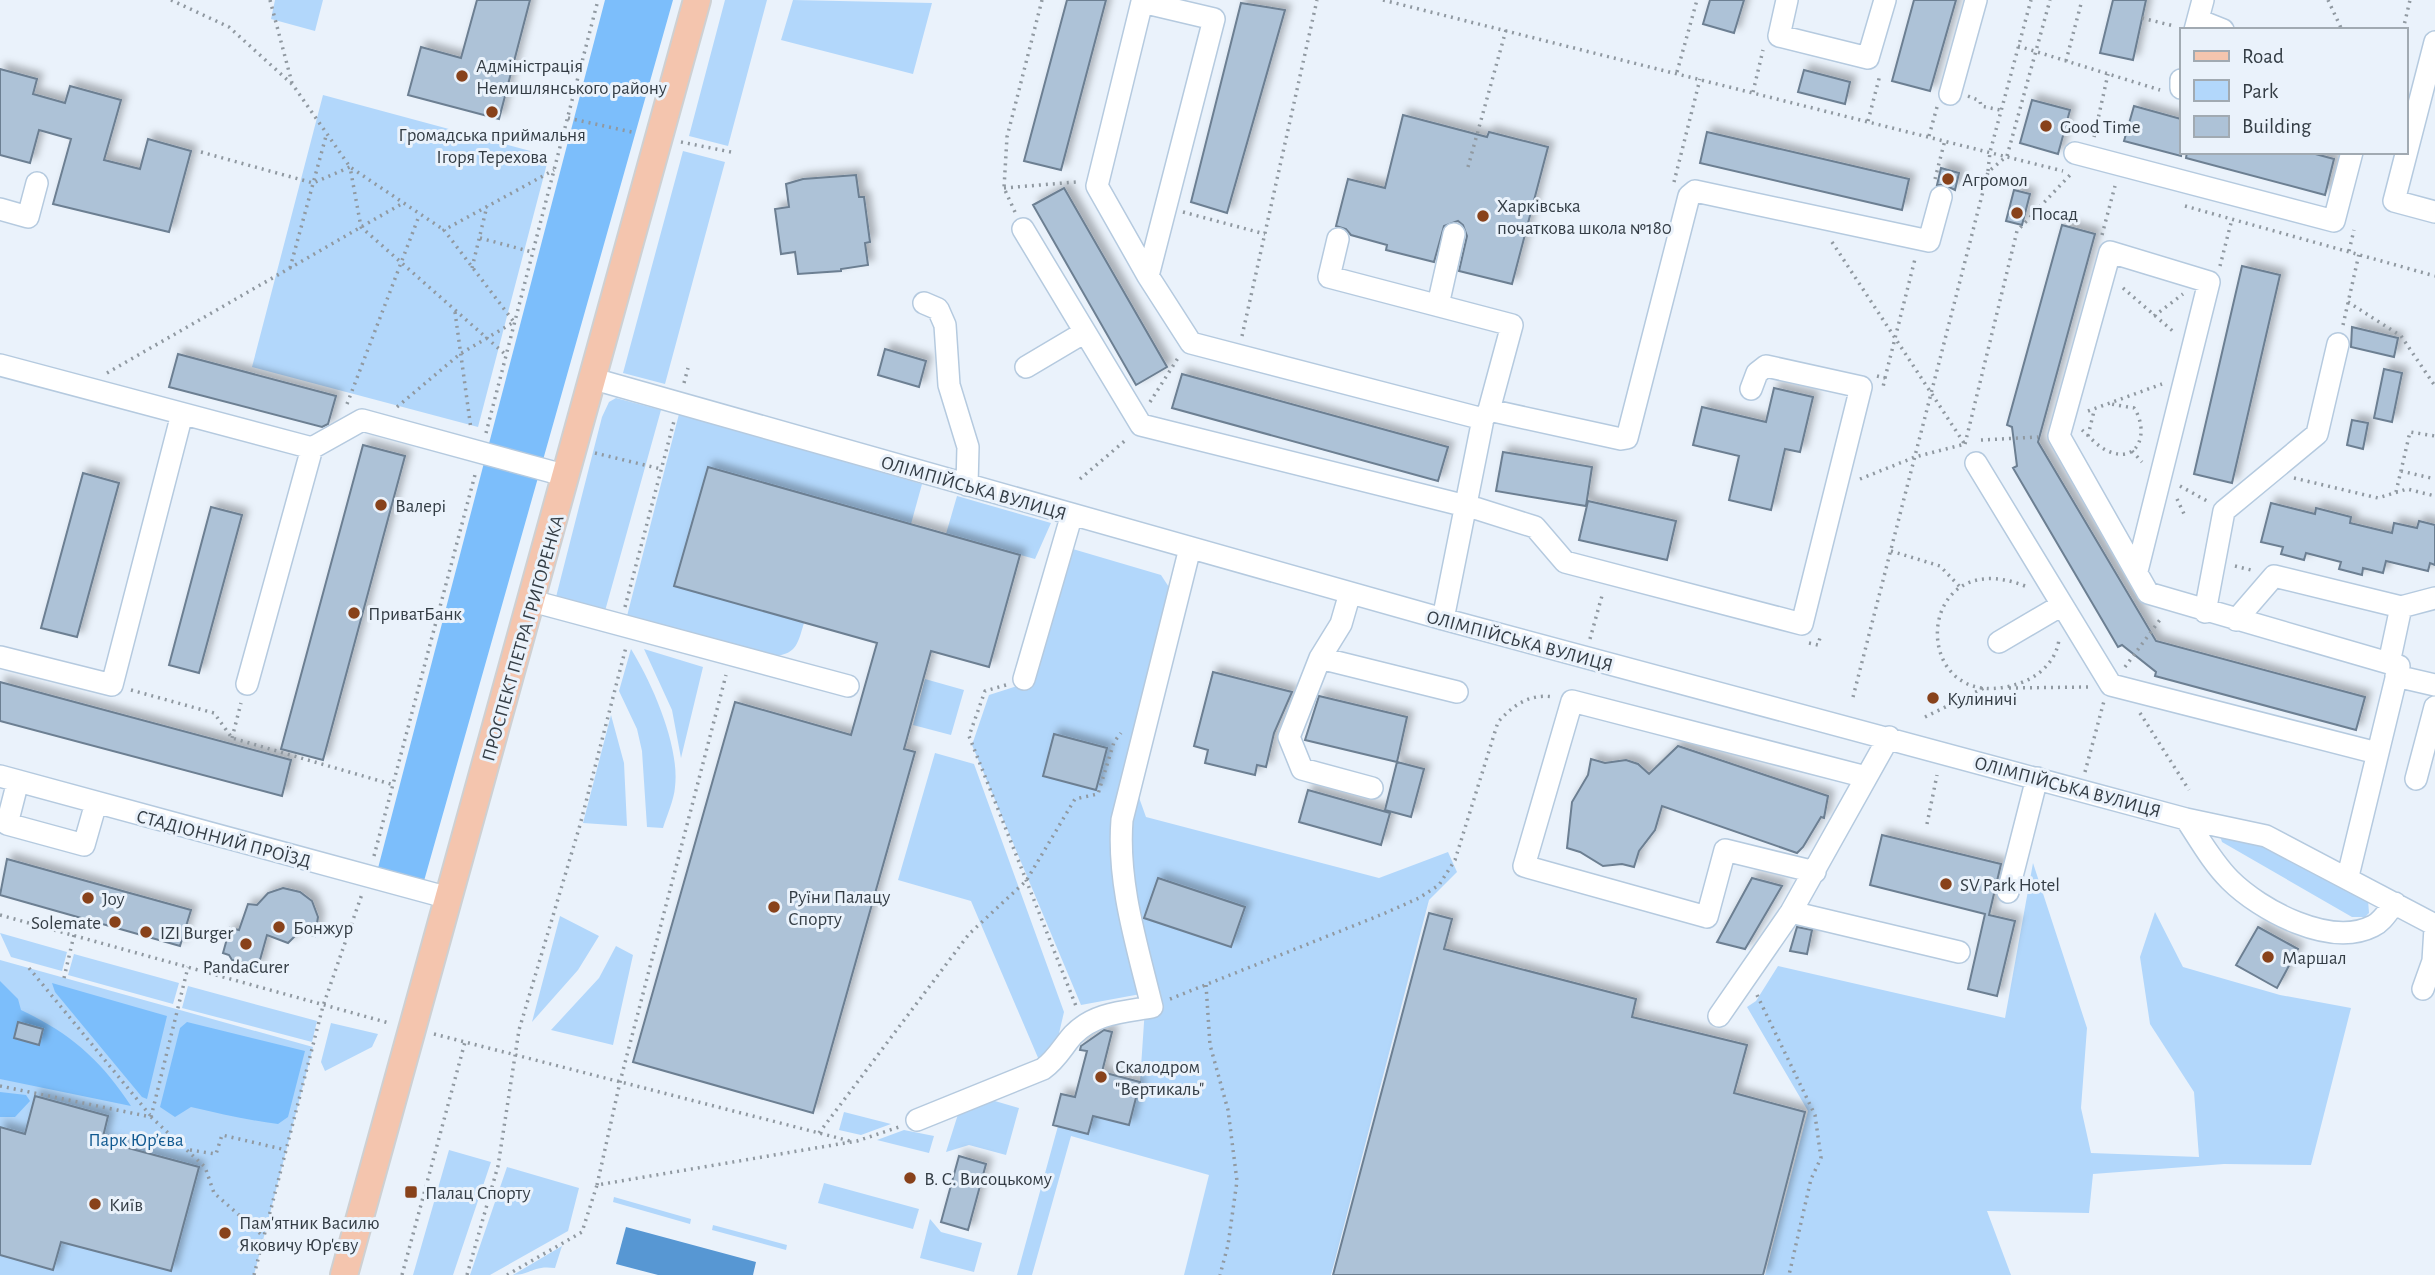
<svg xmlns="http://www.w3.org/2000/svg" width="2435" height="1275" viewBox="0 0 2435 1275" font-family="'Alegreya Sans',sans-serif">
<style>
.green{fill:#b2d7fb}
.forest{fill:#7cbefb}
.water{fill:#5797d3}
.building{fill:#adc2d7;stroke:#6c7f92;stroke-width:2;filter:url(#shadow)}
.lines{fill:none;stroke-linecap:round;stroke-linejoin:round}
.minor-casing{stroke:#b5cadf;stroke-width:24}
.major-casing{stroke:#ced0d2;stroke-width:30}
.path{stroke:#9099a1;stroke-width:3.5;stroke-dasharray:2 5;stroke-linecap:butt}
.minor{stroke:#fff;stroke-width:21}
.major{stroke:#f4c5ae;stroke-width:26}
.poi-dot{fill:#88421b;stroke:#eaf2fb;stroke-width:2.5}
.labels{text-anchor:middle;stroke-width:6;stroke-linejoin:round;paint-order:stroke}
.poi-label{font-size:19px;fill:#343d45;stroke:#eaf2fb;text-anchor:start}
.street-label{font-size:19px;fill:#343d45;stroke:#eaf2fb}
.park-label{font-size:19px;fill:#105990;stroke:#eaf2fb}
</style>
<defs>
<filter id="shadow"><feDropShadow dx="5.5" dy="-5.5" stdDeviation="3.5" flood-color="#0004"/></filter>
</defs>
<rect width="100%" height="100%" fill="#eaf2fb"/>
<path class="green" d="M275 0H323L315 31 271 19Z
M725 0H767L728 146 689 136Z
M793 0 932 3 913 74 781 40Z
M323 95 549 156 478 427 252 367Z
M683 151 725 162 665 384 623 373Z
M616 398 661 410 605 611 556 597 602 417 609 402Z
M679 414 922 484 911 524 708 467 674 586 804 623C798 642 797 654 775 656L627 616Z
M957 496 1051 523 1035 559 946 534Z
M1066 547 1161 575 1182 607 1137 792 1146 817 1379 878 1448 852 1457 872 1429 900 1331 1275H1184L1209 1175 1071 1136 1032 1275H1017L1058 1126 1093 1116 1129 1125 1140 1082 1146 993 1081 1005 972 745 989 695 1027 683Z
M631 649C652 683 680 746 675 787 674 800 667 815 663 828L647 827 642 751 637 729 619 691Z
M644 649 703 667 681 758 672 710Z
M925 679 964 690 951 735 913 725Z
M611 715 624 763 627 826 583 823Z
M935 753 974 764 1064 1012 1054 1055 1039 1060 971 901 898 880Z
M2224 832 2274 850 2368 900 2369 913 2365 917H2352L2222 842 2220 836Z
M2033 863 2087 1028 2081 1108 2091 1153 2199 1157 2194 1092 2150 1024 2140 957 2155 912 2183 967 2280 995 2351 1008 2311 1165 2224 1164 2093 1174 2089 1213 1987 1211 2011 1275H1765L1808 1111 1747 1007 1756 1001 1778 966 2005 1018Z
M560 916 599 936 578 970 532 1022Z
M0 933 67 952 62 971 11 957Z
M616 946 633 955 613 1045 551 1030 599 978Z
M74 954 179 983 173 1004 68 975Z
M0 960 313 1047 254 1275H0Z
M188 986 317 1021 312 1042 182 1008Z
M331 1023 378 1034 372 1047 325 1071 321 1062Z
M988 1099 1019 1108 1006 1155 969 1145 946 1152 960 1108Z
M844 1112 891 1124 861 1135 839 1130Z
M904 1130 934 1136 929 1153 877 1140Z
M449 1150 491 1162 453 1275H413Z
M507 1167 579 1188 568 1231 490 1275H470Z
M824 1183 919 1209 913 1229 818 1203Z
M614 1197 691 1219 690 1224 613 1202Z
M930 1219 941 1232 982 1243 974 1272 920 1258Z
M713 1225 787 1245 786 1250 712 1230Z
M562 1246 555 1268C532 1265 531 1275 513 1275Z"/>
<path class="forest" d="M605 0H673L424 881 377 872Z
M0 981 18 999 21 1010C70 1033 101 1060 131 1106L0 1079Z
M52 983 167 1016 147 1099 142 1097 55 992Z
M187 1022 305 1051 288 1117 278 1124C248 1120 221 1114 191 1107L175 1117 160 1107 180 1028Z
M0 1092 26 1095 30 1101 15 1117H0Z"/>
<path class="water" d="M626 1227 756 1262 753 1275H658L616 1264Z"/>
<path class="building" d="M477 0H530L499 119 408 95 421 47 461 58Z
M1067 0H1106L1061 170 1024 161Z
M1710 0H1744L1734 33 1703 24Z
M1914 0H1956L1930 91 1892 81Z
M2113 0H2146L2133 60 2100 53Z
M1241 3 1285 10 1227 213 1191 202Z
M0 69 37 79 33 94 65 103 70 86 121 100 104 160 140 169 148 139 191 151 169 232 53 204 71 139 39 130 30 163 0 155Z
M1804 70 1850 82 1845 104 1798 92Z
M2032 100 2070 110 2058 154 2020 143Z
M2134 106 2181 119V156L2124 141Z
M1403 115 1487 137 1489 132 1548 147 1512 284 1459 271 1467 236 1463 225 1458 221 1444 226 1434 262 1386 250 1387 245 1351 235 1346 229 1336 226 1348 179 1385 188Z
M1707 132 1909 179 1902 210 1700 163Z
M2187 152H2308L2334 159 2325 195 2186 158Z
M1941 168 1959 173 1955 190 1945 185H1937Z
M856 175 859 197H864L870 242 865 243 868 265 841 269V271L798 274 795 252 781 254 775 209 789 207 786 184 803 179Z
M1064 188 1167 367 1136 385 1033 205Z
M2014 190 2030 194 2022 225 2006 221Z
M2062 225 2095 234 2038 442 2156 641 2365 697 2356 730 2155 676 2156 672 2122 645 2118 647 2013 468 2017 466 2012 427 2007 425Z
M2242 266 2280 275 2232 483 2194 474Z
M2352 327 2398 338 2394 357 2351 347Z
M885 349 926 361 919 387 878 375Z
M178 354 336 396 328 424 322 427 169 387Z
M2384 369 2402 373 2392 422 2374 418Z
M1182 374 1448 447 1438 481 1172 408Z
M1774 388 1813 397 1800 452 1785 449 1771 510 1729 500 1739 456 1693 445 1702 407 1766 422Z
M2352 420 2368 423 2363 449 2347 445Z
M363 445 405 456 323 760 281 749Z
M1503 452 1592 467 1586 506 1496 491Z
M708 467 1020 555 989 667 931 651 904 749 915 752 813 1113 633 1062 735 702 851 735 877 643 674 586Z
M83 473 119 483 77 637 41 628Z
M1588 501 1676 521 1667 560 1579 540Z
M2271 503 2315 514 2316 508 2351 517 2350 523 2392 533 2394 523 2417 528 2419 521 2435 525V565L2430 563 2428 571 2386 561 2383 573 2363 568 2362 575 2339 569 2341 562 2306 553 2304 560 2281 554 2283 547 2261 542Z
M211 507 242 515 199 673 169 665Z
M1213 672 1292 692 1274 733 1266 767 1257 765 1255 775 1205 763 1208 750 1194 746Z
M0 682 291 760 282 796 0 721Z
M1319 696 1407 717 1397 762 1305 740Z
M1054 734 1107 748 1096 790 1043 776Z
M1678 746 1828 796 1824 818 1821 817 1803 847 1797 853 1662 806 1655 830 1639 851 1634 867 1622 864 1603 866 1580 852 1567 848 1572 802 1588 775 1591 759 1605 763 1626 760 1638 764 1649 774Z
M1397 762 1424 769 1411 817 1385 810Z
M1308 790 1390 813 1381 845 1299 822Z
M1882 835 2001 864 1989 915 2015 921 1997 996 1968 989 1985 914 1870 885Z
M7 859 191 910 180 946 0 895Z
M1158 878 1245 907 1231 947 1144 918Z
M1752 878 1782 886 1745 949 1717 942Z
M283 888 300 892 312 901 318 917 315 936 299 932 288 943 267 935 258 967 232 960 229 955 223 953 230 928 239 930 248 904 257 905 268 893Z
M1429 913 1452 919 1444 949 1636 999 1632 1017 1747 1045 1734 1093 1805 1112 1763 1275H1333Z
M1797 927 1812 930 1807 954 1790 951Z
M2258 927 2298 949 2277 988 2236 965Z
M18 1022 43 1029 39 1045 14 1038Z
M1104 1030 1112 1032 1102 1072 1140 1082 1129 1125 1093 1116 1088 1134 1053 1125 1061 1094 1075 1097 1087 1051 1080 1050 1081 1046Z
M35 1096 108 1116 102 1141 199 1167 171 1271 61 1242 53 1270 0 1255V1127L25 1134Z
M959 1156 986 1164 968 1230 941 1222Z"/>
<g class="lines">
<g class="minor-casing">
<path id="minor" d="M1787 0 1779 36 1868 58 1885 0
M2198 20 2223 30
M2195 30 2203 0
M2435 42 2394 201 2435 212
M2181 80V88
M1950 94 1976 0
M2075 153 2334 221 2352 152
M0 209 28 217 37 183
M1023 229 1141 425 1478 509 1535 527 1565 562 1802 624 1861 387 1766 366 1757 373 1751 389
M1338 239 1329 277 1512 325 1489 410 1483 419
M1148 276 1097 186 1142 2 1214 19 1148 276 1191 343 1483 419 1443 619
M924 303 938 309 945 325 949 385 968 447 967 485
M1438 305 1454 234
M0 365 312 448 362 420 567 476
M1026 367 1085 332
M594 379 1443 619 2186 819 2266 836 2435 925
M1489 410 1621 439 1627 438 1689 196 1695 191 1929 241 1941 197
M1976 463 2111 685 2377 753
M2137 571 2209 282 2110 252 2059 436 2148 593 2399 666 2348 876
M1350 593 1341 624 1320 658 1289 737 1302 769 1372 788
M532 601 848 686
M2205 612 2224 511 2317 434 2338 344
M2236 620 2274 576 2401 607 2435 598
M1999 642 2062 605
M0 657 112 685 182 414
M1320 658 1457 692
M2389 663 2401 607
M2396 676 2435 685
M1024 679 1072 514
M247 684 312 448
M0 776 449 898
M2416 779 2435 707
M18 781 7 824 84 845 96 803
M2186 819C2200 840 2212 862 2230 880 2260 910 2330 948 2373 926 2382 922 2388 911 2395 903
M1815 872 1725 850 1707 917 1524 866 1572 701 1866 777
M2008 892 2037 778
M1791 912 1959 952
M2423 989 2433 961 2435 928
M1719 1016 1791 912 1889 737
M917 1120 1043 1069C1057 1059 1063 1046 1073 1035 1094 1013 1123 1012 1152 1007 1137 945 1117 883 1122 820L1190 548"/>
</g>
<g class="major-casing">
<path id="major" d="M344 1275 697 0"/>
</g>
<path class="path" d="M171 0 229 27 293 85 350 167 444 230
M270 0 292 83
M1383 0 2063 171
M2328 0 2342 30
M2142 18 2174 26
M2403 30 2410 0
M2018 46 2160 90
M2066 61 2082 0
M1677 72 1697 0
M1753 92 1763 50
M1968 96 1980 101 1981 106 2000 110
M568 118 636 133
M1868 121 1880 75
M1929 136 1937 107
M2094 137 2108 74
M681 142 731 152
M201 152 313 183 350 167 361 227 506 355
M1468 167 1506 30
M1988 171 1990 152 2031 0
M1935 179 1945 140
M1674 182 1700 79
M1004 188 1076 182
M2185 206 2435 276
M1015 212 1004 188 1007 137 1042 0
M1183 212 1265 234
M2102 235 2115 186
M480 238 532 252
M1832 242 1964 443
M2349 251 2354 230
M2220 266 2232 219
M290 268 326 136
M472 268 487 206
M2123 288 2175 333
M2348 302 2401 336 2435 386
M455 312 471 429
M2154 316 2183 294
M2343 325 2359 254
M1242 336 1317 0
M107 373 403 203
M1877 376 1885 378 1883 387
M1885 378 1915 259
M684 383 688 368
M1150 402 1178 358
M347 404 419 216
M397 407 460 354 514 322 444 230 554 170
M2088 411 2162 384
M2082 430C2090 437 2098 447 2108 451 2140 465 2149 430 2134 408L2111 404
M486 433 598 0
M2088 436 2094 411
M1981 440 2038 437
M1965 444 2017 231 2071 174
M2132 451 2142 462
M595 453 661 469
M2401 471 2435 479
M2294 478 2378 498 2407 489 2435 496
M1080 479 1127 439
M1860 479 1915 457 1965 444
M2180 486 2207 501
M2396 492 2410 432 2435 436
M2177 499 2185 516
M1891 551 1940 566 1961 588
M2235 566 2251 570
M2025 586C1909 540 1908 725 2023 682 2041 675 2057 659 2059 639
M625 607 674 421
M1590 639 1603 592
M1809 643 1818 645 1821 634
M2125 667 2162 617
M1006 685 985 691 969 736 1076 1006
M2009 688 2089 687
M131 690 214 713 232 738 394 785
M1853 697 1988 172 2007 156 2050 0
M2140 713 2189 790
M1925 717 1984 688
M232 738 241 703
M2085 772 2104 701
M1927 824 1937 775
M374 856 476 471
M0 915 389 1023
M29 968 150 1115
M64 978 74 935
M1206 985 1210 1045 1228 1110 1237 1181 1228 1245 1220 1275
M1757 995 1815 1115 1821 1158 1811 1179 1789 1275
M1170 999 1383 914 1419 898 1439 885 1455 860 1498 722C1512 706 1530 693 1553 697
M434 1034 854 1142
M0 1086 151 1117 205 1167 214 1193 264 1237
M151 1117 188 967
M819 1133 969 934 1026 881 1075 799 1098 794 1114 742 1121 733
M190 1150 216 1154 222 1135 286 1150
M597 1185 620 1082 726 675
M254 1275 323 1006 362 894
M402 1275 465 1042
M467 1275 498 1166 519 1030 580 825 626 647
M507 1275 582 1232 597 1185 857 1141 899 1127"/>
<use href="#minor" class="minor"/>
<use href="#major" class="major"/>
</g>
<g class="poi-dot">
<circle cx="462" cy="76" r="7"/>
<circle cx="492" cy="112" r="7"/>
<circle cx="2046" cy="126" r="7"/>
<circle cx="1948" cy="179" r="7"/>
<circle cx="2017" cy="213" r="7"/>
<circle cx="1483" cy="216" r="7"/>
<circle cx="381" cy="505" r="7"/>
<circle cx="354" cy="613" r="7"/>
<circle cx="1933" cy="698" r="7"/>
<circle cx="1946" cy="884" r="7"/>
<circle cx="88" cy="898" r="7"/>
<circle cx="774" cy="907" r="7"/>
<circle cx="115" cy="922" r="7"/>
<circle cx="279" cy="927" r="7"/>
<circle cx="146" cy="932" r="7"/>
<circle cx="246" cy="944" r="7"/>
<circle cx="2268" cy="957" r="7"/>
<circle cx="1101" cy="1077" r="7"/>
<circle cx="910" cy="1178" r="7"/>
<rect x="404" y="1185" width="14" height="14" rx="3.5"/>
<circle cx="95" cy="1204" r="7"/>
<circle cx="225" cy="1233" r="7"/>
</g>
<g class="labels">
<g class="poi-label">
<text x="476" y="72">Адміністрація<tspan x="476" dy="22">Немишлянського району</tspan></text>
<text x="2060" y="133">Good Time</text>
<text x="492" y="141" text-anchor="middle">Громадська приймальня<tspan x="492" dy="22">Ігоря Терехова</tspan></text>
<text x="1962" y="186">Агромол</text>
<text x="1497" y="212">Харківська<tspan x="1497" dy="22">початкова школа №180</tspan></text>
<text x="2031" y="220">Посад</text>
<text x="395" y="512">Валері</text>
<text x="368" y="620">ПриватБанк</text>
<text x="1947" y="705">Кулиничі</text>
<text x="1960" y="891">SV Park Hotel</text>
<text x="788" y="903">Руїни Палацу<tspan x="788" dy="22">Спорту</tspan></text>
<text x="102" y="905">Joy</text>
<text x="101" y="929" text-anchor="end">Solemate</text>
<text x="293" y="934">Бонжур</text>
<text x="160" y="939">IZI Burger</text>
<text x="2282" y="964">Маршал</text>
<text x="246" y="973" text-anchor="middle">PandaCurer</text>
<text x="1115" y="1073">Скалодром<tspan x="1115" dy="22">"Вертикаль"</tspan></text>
<text x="924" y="1185">В. С. Висоцькому</text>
<text x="425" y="1199">Палац Спорту</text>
<text x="109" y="1211">Київ</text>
<text x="239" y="1229">Пам'ятник Василю<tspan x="239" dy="22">Яковичу Юр'єву</tspan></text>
</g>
<g class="street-label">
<text transform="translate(974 487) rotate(16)" y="7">ОЛІМПІЙСЬКА ВУЛИЦЯ</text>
<text transform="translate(522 638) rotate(-74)" y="7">ПРОСПЕКТ ПЕТРА ГРИГОРЕНКА</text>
<text transform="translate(1520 640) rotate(15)" y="7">ОЛІМПІЙСЬКА ВУЛИЦЯ</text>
<text transform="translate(2068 786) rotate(15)" y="7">ОЛІМПІЙСЬКА ВУЛИЦЯ</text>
<text transform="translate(224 838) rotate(15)" y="7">СТАДІОННИЙ ПРОЇЗД</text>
</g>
<g class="park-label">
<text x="136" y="1146">Парк Юр’єва</text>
</g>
</g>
<rect x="2180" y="28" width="228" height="126" fill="#eaf2fb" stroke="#a1aab2" stroke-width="2"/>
<rect x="2194" y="51" width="35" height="10" fill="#f4c5ae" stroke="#a1aab2" stroke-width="2"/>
<text x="2242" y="63" font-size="21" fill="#343d45">Road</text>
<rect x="2194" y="80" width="35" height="21" fill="#b2d7fb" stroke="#a1aab2" stroke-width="2"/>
<text x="2242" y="98" font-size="21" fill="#343d45">Park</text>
<rect x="2194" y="116" width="35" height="21" fill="#adc2d7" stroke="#a1aab2" stroke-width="2"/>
<text x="2242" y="133" font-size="21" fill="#343d45">Building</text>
</svg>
